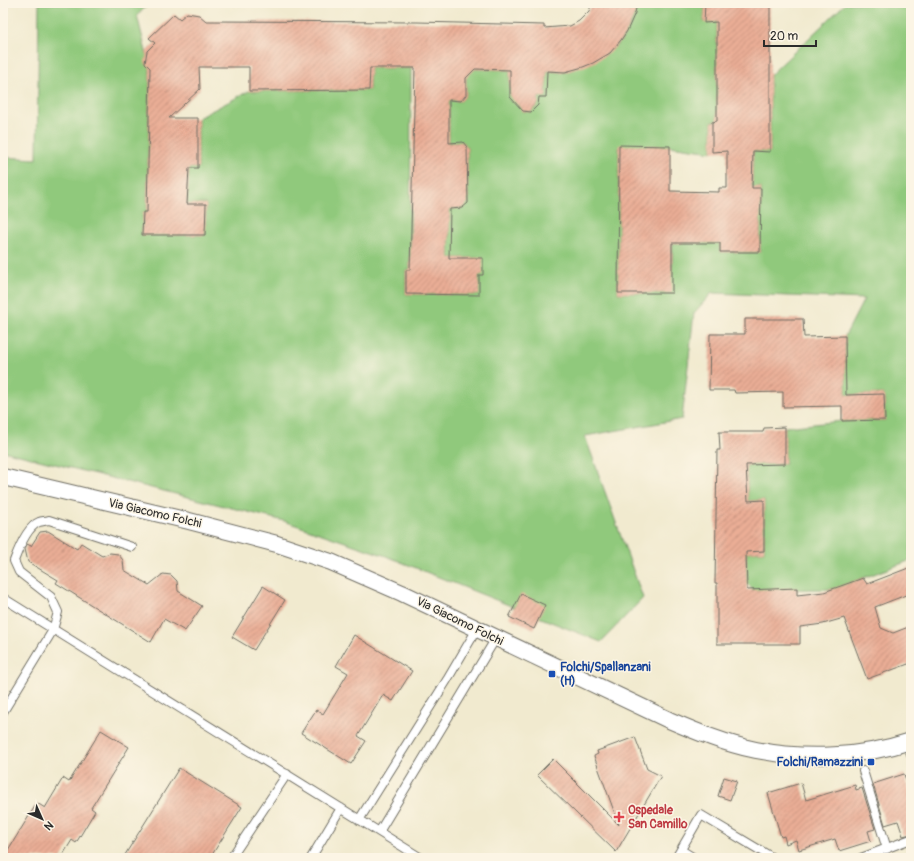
<svg xmlns="http://www.w3.org/2000/svg" width="914" height="861" viewBox="0 0 914 861" font-family="Pangolin,sans-serif">
<style>
.green{fill:#90c97c;stroke:#5e7a54}
.building{fill:url(#building-hatch)}
.lines{fill:none;stroke-linecap:round;stroke-linejoin:round}
.service-casing{stroke:#706e64;stroke-width:10}
.minor-casing{stroke:#706e64;stroke-width:18}
.service{stroke:#fff;stroke-width:8}
.minor{stroke:#fff;stroke-width:16}
.transit-dot{fill:#1a4fb4;stroke:#fcf5e5;stroke-width:1.5}
.health-dot{fill:#e0444e;stroke:#fcf5e5;stroke-width:1.5}
.labels{text-anchor:middle;stroke-width:3;stroke-linejoin:round;paint-order:stroke}
.street-label{font-size:12px;fill:#2b2b2b;stroke:#fcf5e5}
.transit-label{font-size:12px;font-weight:bold;fill:#164399;stroke:#fcf5e5;text-anchor:start}
.health-label{font-size:12px;font-weight:bold;fill:#be3a42;stroke:#fcf5e5;text-anchor:start}
</style>
<defs>
<pattern id="building-hatch" width="6" height="6" patternUnits="userSpaceOnUse"><rect width="6" height="6" fill="#eaad95"/><path d="M-1 1l2-2M0 6l6-6M5 7l2-2" fill="none" stroke="#be8d7a"/></pattern>
</defs>
<rect width="100%" height="100%" fill="#fcf5e5"/>
<filter id="ink" filterUnits="userSpaceOnUse"><feTurbulence type="fractalNoise" baseFrequency=".025" numOctaves="2"/><feDisplacementMap in="SourceGraphic" scale="8" xChannelSelector="R" yChannelSelector="G"/><feConvolveMatrix kernelMatrix="1 2 1 2 8 2 1 2 1" color-interpolation-filters="sRGB"/></filter>
<filter id="wash" filterUnits="userSpaceOnUse"><feTurbulence type="fractalNoise" baseFrequency=".012" numOctaves="4" result="noise"/><feDisplacementMap in="SourceGraphic" scale="16" xChannelSelector="R" yChannelSelector="G"/><feGaussianBlur stdDeviation="0.9" result="paint"/><feColorMatrix in="noise" values="0 0 0 0 0 0 0 0 0 0 0 0 0 0 0 0 0 1.4 0 .05"/><feComposite in="paint" operator="in"/></filter>
<g filter="url(#wash)">
<rect width="100%" height="100%" fill="#f1eacf"/>
<path class="green" d="M39 3H150L137 15 150 68 147 212H143L142 235H205L206 204H187L189 168H198V118L249 91 369 90 370 68H411L410 270H406V294L479 295V275H482L483 258H449L450 209 462 208 468 203 467 147 463 142 449 143V100L461 101 466 95V78L475 69 510 70V97L517 98 518 105 523 111 531 112 538 105 539 97H546L547 71C553 71 560 73 565 72 570 71 576 68 580 67 612 57 631 36 637 3H705L704 22H717V121L712 122V152L670 146H619L618 293H671L673 243H720V252H760L761 188H752L753 151 770 152V75L846 3H911V560L834 589 753 590 747 583 746 552 764 551V500L748 501 746 465 785 464V427L842 421 885 420 884 394 846 395 845 336 864 299 712 293 694 313 682 419 585 436 643 598 601 642 386 556 284 521 3 451V157L37 159Z"/>
<g id="blocks">
<path class="building" d="M592 3H637L635 13 627 31 621 40 610 53 593 63 583 67 565 72 547 71 546 97H539L538 105 531 112 523 111 510 97V70L475 69 466 78V95L461 101 449 100V143L463 142 467 147 468 203 462 208 450 209 449 258H483V275H479V295L406 294V270H410L415 68H370L369 90 249 91V67H199L200 89 169 118H198V168H189L187 204H206L205 235H142L143 212H147L150 68 145 63 147 51 155 43 149 38 174 14 180 19 187 13 199 15 206 21 417 22 544 25V28L570 26 579 21 589 11Z
M705 3H770V152L753 151 752 188H761L760 252H720V243H672V293H618L619 145 670 146V191L719 192V188H727V151L712 152V122L717 121V22L704 23Z
M745 319H803L804 337 845 336 846 395 884 394 885 420 842 421V406L783 407V392L735 393 734 390H709L710 334H745Z
M785 427V464L746 465 748 501 764 500V551L746 552 747 590 797 588V595L824 592 863 578 867 584 911 567V593L875 607 881 628 893 633 911 626V663L867 679 844 618 823 624 800 627V644H717V583H715L717 450H720L719 432H763L764 428Z
M48 531 77 549 81 543 102 556 110 553 118 554 123 560 124 570 149 585 163 574 171 575 177 581 178 591 202 606 185 631 164 619 151 642 56 583 58 580 28 562 25 549 27 544 31 546 40 532Z
M263 586 285 600 254 650 232 637Z
M521 594 545 605 534 629 509 617Z
M354 635 412 671 393 701 383 695 358 736 366 741 351 764 301 733 316 710 323 714 348 673 336 666Z
M101 730 129 747 91 808 95 811 76 843 72 840 61 858H3L37 803 45 808 63 778 69 782Z
M635 737 647 769 661 776 616 852 537 775 553 759 619 825 594 756 598 754 597 751Z
M179 768 242 807 210 858H123Z
M904 774 911 794V834L903 836 898 821 885 825 873 784Z
M724 777 737 781 730 800 718 796Z
M801 783 806 800 855 785 856 790 862 788 875 829 868 831 871 841 839 851 835 839 799 850 796 840 786 844 784 836 781 837 768 793Z"/>
</g>
</g>
<g filter="url(#ink)">
<use href="#blocks" fill-opacity="0" stroke="#706e64" stroke-width="1"/>
<g class="lines">
<g class="service-casing">
<path id="service" d="M3 598 421 858
M3 712 53 630 58 612 51 597 19 572 14 561C18 550 27 527 39 522 42 521 46 521 49 520L132 547
M907 742 911 754
M863 771 887 849
M359 820 447 680 477 629
M379 832 496 638
M681 850 694 858
M231 858 287 774
M311 858 341 808
M676 858 701 815 773 858
M861 858 911 839"/>
</g>
<g class="minor-casing">
<path id="minor" d="M3 477 189 521 277 544 331 562 402 593 669 720C697 732 726 744 756 750 807 760 862 757 911 741"/>
</g>
<use href="#service" class="service"/>
<use href="#minor" class="minor"/>
</g>
</g>
<g class="transit-dot">
<rect x="548" y="670" width="8" height="8" rx="2"/>
<rect x="867" y="758" width="8" height="8" rx="2"/>
</g>
<path class="health-dot" d="M617 811h4v4h4v4h-4v4h-4v-4h-4v-4h4z"/>
<g class="labels">
<g class="street-label">
<text transform="translate(155 513) rotate(13)" y="4">Via Giacomo Folchi</text>
<text transform="translate(460 621) rotate(26)" y="4">Via Giacomo Folchi</text>
</g>
<g class="transit-label">
<text x="560" y="671">Folchi/Spallanzani<tspan x="560" dy="14">(H)</tspan></text>
<text x="863" y="766" text-anchor="end">Folchi/Ramazzini</text>
</g>
<g class="health-label">
<text x="628" y="814">Ospedale<tspan x="628" dy="14">San Camillo</tspan></text>
</g>
</g>
<rect width="914" height="861" fill="none" stroke="#fcf5e5" stroke-width="16"/>
<g transform="translate(42 819) rotate(135)" stroke="#fcf5e5" stroke-width="3" paint-order="stroke">
<path d="M0-3L7 15L0 10L-7 15Z" fill="#2b2b2b"/>
<text y="-6" font-size="11" font-weight="bold" text-anchor="middle" fill="#2b2b2b">N</text>
</g>
<path d="M764 40v6h52v-6" fill="none" stroke="#2b2b2b" stroke-width="2"/>
<text x="770" y="40" font-size="12" fill="#2b2b2b" stroke="#fcf5e5" stroke-width="3" paint-order="stroke">20 m</text>
</svg>
